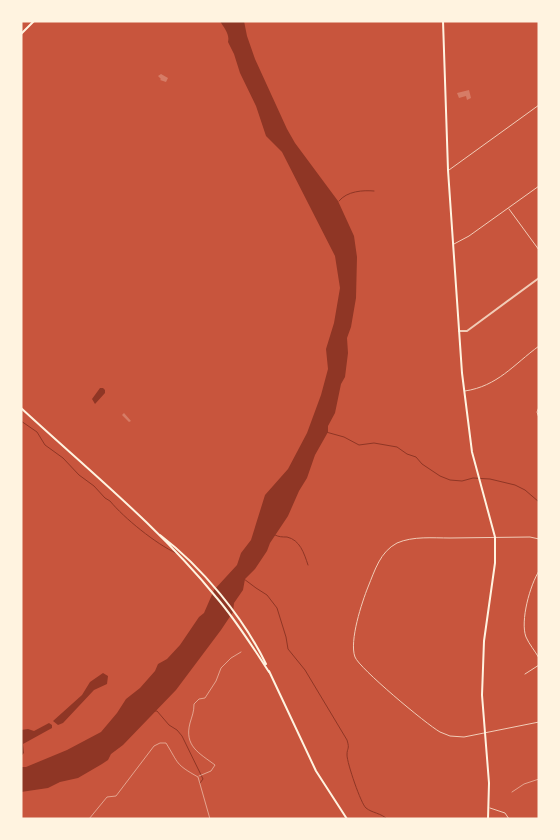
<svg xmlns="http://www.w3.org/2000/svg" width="560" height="840" viewBox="0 0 560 840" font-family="'Open Sans',sans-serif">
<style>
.water{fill:#8f3625}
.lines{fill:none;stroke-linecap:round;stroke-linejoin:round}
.stream{stroke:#8f3625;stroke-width:1}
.building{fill:#d67c66}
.path{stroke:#fff3e0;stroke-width:0.5}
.minor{stroke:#f1ccb7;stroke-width:1}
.tertiary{stroke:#f1ccb7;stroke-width:2}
.secondary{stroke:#fff3e0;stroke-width:2}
</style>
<rect width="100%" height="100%" fill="#c8553d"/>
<path class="water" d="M220 21H244L247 36 255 59 287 129 295 143 338 201 354 236 357 257 356 298 351 327 347 338 348 353 345 377 341 384 335 413 328 426V432L315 455 307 478 299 491 288 516 270 543 267 551 255 569 245 579 243 590 234 603 233 612 221 630 176 690 123 745 111 754 108 760 102 764 78 778 60 782 48 788 21 792V767H26L67 750 101 732 117 713 126 699 140 688 155 671 158 664 167 659 180 645 199 617 204 613 214 590 237 565 241 553 251 540 265 495 288 469 307 433 321 395 328 369 326 349 334 323 340 288 335 256 282 152 266 136 256 106 240 73 234 54 228 42C230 34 224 28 220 21Z
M100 388H103L105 390V393L95 404 92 399Z
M103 673 108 676 107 684 94 690 63 723 58 725 53 721 82 695 90 682Z
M49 723 52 725V728L23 744 24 753 21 756V730L28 729 34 731Z"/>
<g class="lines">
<path class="stream" d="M339 201C347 191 363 190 374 191
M21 421 37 432 45 445 63 458 79 475 94 486 105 498 110 501C124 518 156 544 176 553
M326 432 344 437 359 445 374 443 397 447 407 454 416 457 422 464 440 476 450 480 462 481 473 478 490 479 515 485 525 490 539 502
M275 535C279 537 282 537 287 537 300 540 304 553 308 565
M244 579 256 588 267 595 277 608 286 637 288 649 305 670 347 740C350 750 347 747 347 755 347 763 361 804 366 808 372 813 381 813 387 819
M155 711H157L169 725 177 730 182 736 203 779 200 783"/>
</g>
<path class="building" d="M161 74 168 78 166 82 160 80 161 79 158 76Z
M469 90 471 98 467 100 466 96 459 98 457 93Z
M124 413 131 421 129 422 122 415Z"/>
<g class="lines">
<path class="path" d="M199 776 211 771 215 765C199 753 184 746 190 723 192 716 194 712 194 704L199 699 205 698 216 681 221 668 231 658 241 652
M512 792 524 784 539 779
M89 819 107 797 116 796 154 746 160 743H166C179 764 175 764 198 777L210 819"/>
<path class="minor" d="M449 170 539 105
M509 209 539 250
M454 244 469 236 539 186
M465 391C498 386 513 365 539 346
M539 407 537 412 539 418
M539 539 530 537C503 537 477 538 450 538 433 538 413 536 397 543 380 552 375 570 368 587 362 602 349 641 355 657 359 668 426 724 440 732L450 736 464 737 539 722
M539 571C530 585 520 621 526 637 529 644 535 651 539 658
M525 674 539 665
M490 808 505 813 509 819"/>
<path class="tertiary" d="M459 331H467L539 278"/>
<path class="secondary" d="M443 21 448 170 462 373 472 452 495 537V563L484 641 482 695 489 783 488 819
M21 34 34 21
M21 408C87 469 159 527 216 597 236 620 252 646 269 672
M160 535C202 567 243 617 266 664
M269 671 316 771 347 819"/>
</g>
<rect width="560" height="840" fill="none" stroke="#fff3e0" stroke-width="45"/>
</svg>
